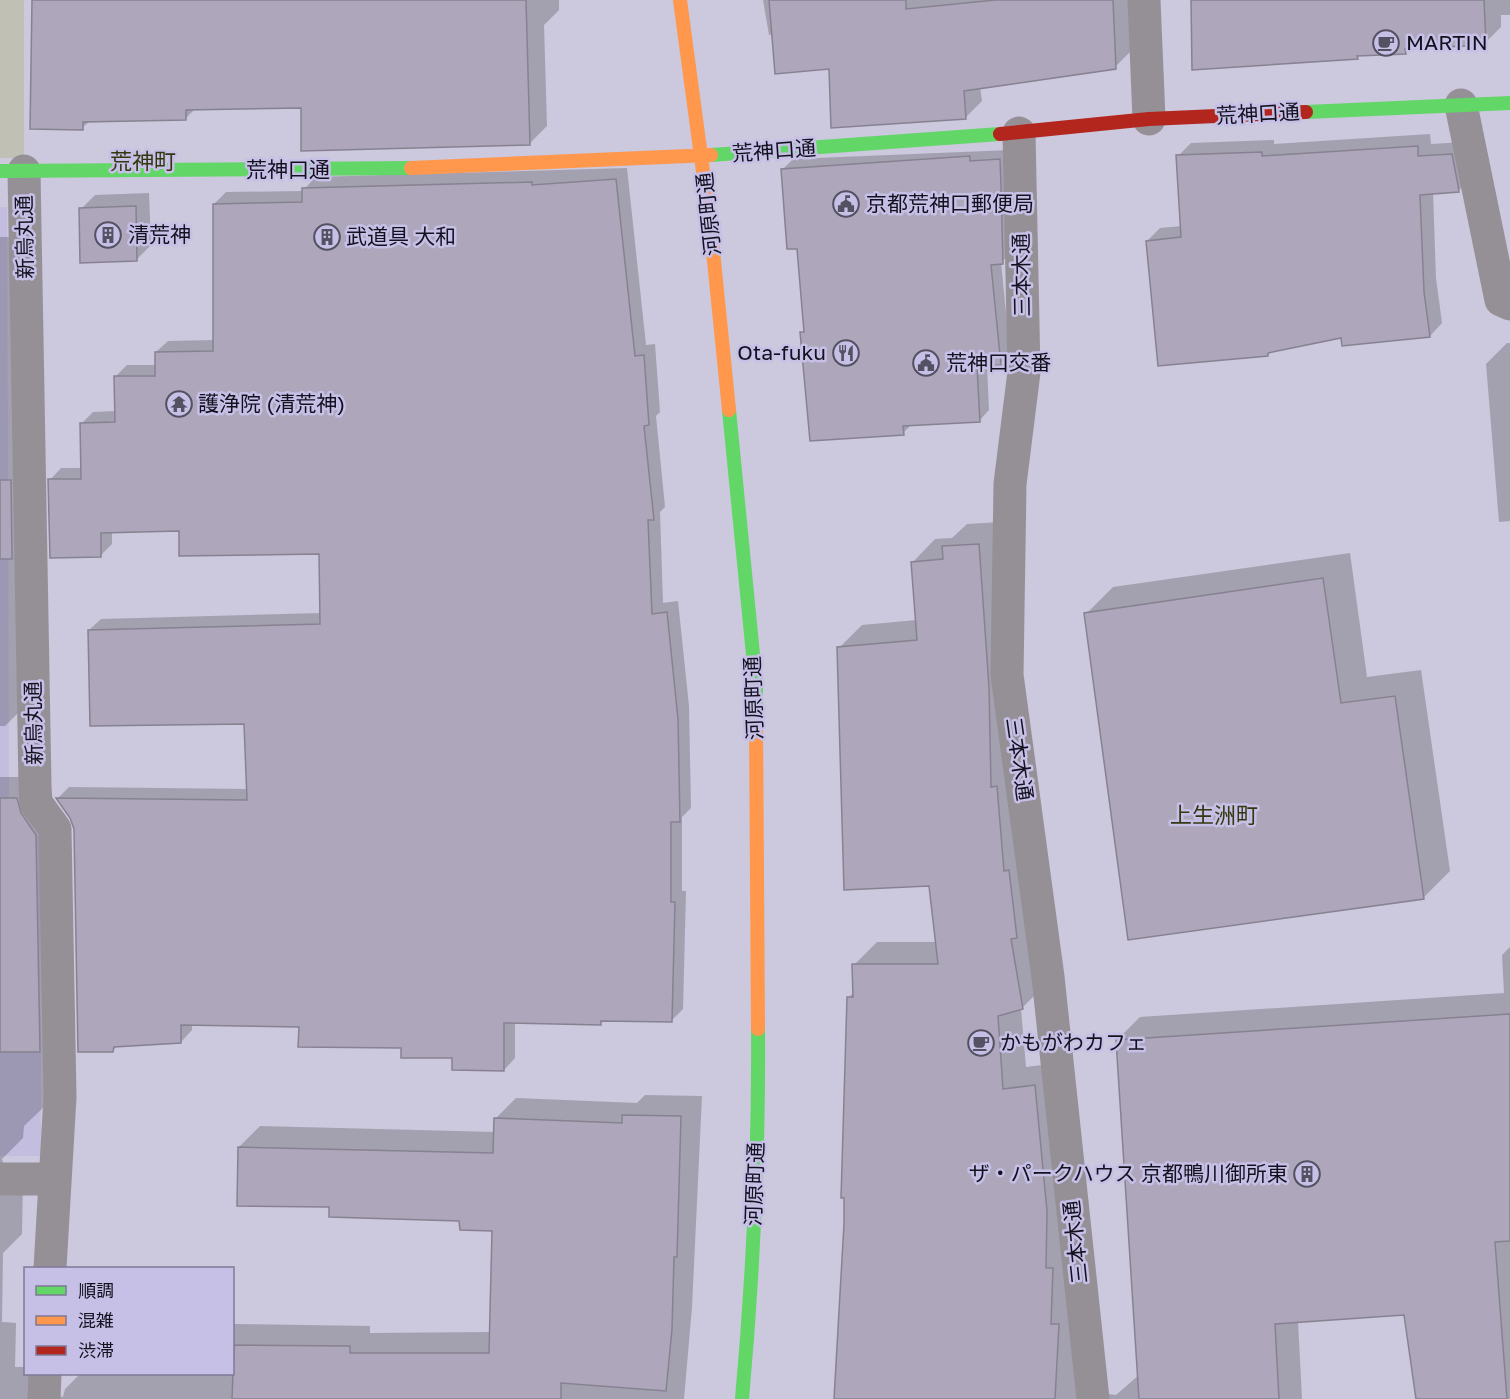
<svg xmlns="http://www.w3.org/2000/svg" width="1510" height="1399" viewBox="0 0 1510 1399" font-family="'Golos Text','Noto Sans JP',sans-serif">
<style>
.built{fill:#c3bddf}
.park{fill:#c0c0b5}
.shadow{fill:#0003}
.building{fill:#aea6ba;stroke:#878291;stroke-width:1.5}
.lines{fill:none;stroke-linecap:round;stroke-linejoin:round}
.street{stroke:#959096;stroke-width:33}
.fast{stroke:#63d668;stroke-width:14}
.slow{stroke:#ff974d;stroke-width:14}
.jam{stroke:#b3261e;stroke-width:14}
.labels{text-anchor:middle;stroke-width:5;stroke-linejoin:round;paint-order:stroke}
.poi-label{font-size:21px;fill:#14111f;stroke:#c6bfe6;text-anchor:start}
.street-label{font-size:21px;fill:#14111f;stroke:#c6bfe6}
.neighbourhood-label{font-size:22px;fill:#35380f;stroke:#c6bfe6}
</style>
<rect width="100%" height="100%" fill="#ccc8dd"/>
<path class="built" d="M0 207H7L9 812 40 838 41 1156H0Z"/>
<path class="park" d="M0 0H24V158H0Z"/>
<path class="shadow" d="M33 0H559V10L544 25 547 126 530 143 302 106 196 108 186 118 91 120 82 128Z
M763 0H1129L1131 51 1115 67 980 87 982 101 966 117 830 67 773 34 769 35Z
M1192 0H1510V15H1501V27L1485 43 1410 47 1405 52 1360 54 1357 57Z
M1430 134 1431 144 1464 142 1471 178 1458 191 1433 192 1436 278 1442 323 1430 336H1342L1271 351 1267 355 1147 241 1160 228 1182 226 1178 156 1191 143 1274 140V144Z
M1010 150 1013 252 1001 262 1010 353 1000 364 987 365 989 410 979 421 912 424 903 433 801 333 805 330 799 248 783 169 793 159Z
M627 168 646 345 655 344 660 412 656 416 665 507 660 512 663 603 678 601 689 706 691 808 682 817V891H686L683 1009 672 1020H604L600 1023 515 1021V1058L504 1070 300 1025 192 1024V1030L181 1042 118 1045 112 1051 75 828 71 817 58 798 69 787 248 789 246 722 89 630 101 619 322 613 320 552 181 530 112 531V544L100 556 50 480 61 468H83L82 423 93 412 116 411 115 377 127 365H156V352L168 341 214 340V204L226 192 303 191 315 177Z
M149 193 151 245 137 259 81 209 95 195Z
M0 237H24L26 705 5 726H0Z
M1507 343H1510V521L1499 522 1486 364Z
M1001 522 1045 985 1021 1009 1026 1067 1058 1063 1108 1394 1116 1395 1139 1375 1117 1040 1140 1017 1504 993 1502 955 1510 947V1399H1417L1405 1313 1298 1321 1302 1399H835L846 1224 848 998 854 992V965L877 942H937L930 885 839 648 862 625 917 620 913 562 935 539 952 538 967 524Z
M1350 553 1367 677 1421 670 1450 871 1423 898 1086 614 1113 587Z
M0 777H38L46 1105 24 1126 23 1138 2 1159 4 1167 23 1177 22 1234 3 1253 2 1322 16 1323 15 1367H26V1374H47L56 1395 63 1397 65 1389 80 1374H232V1324L370 1326V1333L491 1332 494 1229 461 1220 331 1206 239 1147 260 1126 495 1132V1119L516 1098 637 1103 645 1095 702 1096 692 1307 684 1399H0Z"/>
<path class="building" d="M32 0H526L530 145 301 151V108L186 110V120L83 122V130L30 129Z
M769 0H906V9L995 0H1113L1116 69 964 91 966 119 831 128 829 69 775 74Z
M1191 0H1484L1486 45 1405 49 1406 54 1357 56 1358 59 1192 70Z
M1418 146V156L1452 154 1458 185 1459 192 1420 195 1424 292 1430 337 1342 346 1341 338 1268 353V356L1158 366 1146 241 1181 237 1176 155 1262 152V156Z
M970 156V161L1000 159 1001 186 1003 264 991 265 1001 365 977 367 980 422 903 426 904 435 810 441 800 332H804L797 249H787L781 169Z
M616 179 635 356 644 355 649 425 644 426 654 520H648L652 614 667 612 678 719 680 822H671V902H675L672 1022 601 1021V1025L504 1023V1071L452 1070V1058H401V1048L298 1047 299 1027 181 1025V1043L114 1047 113 1052H78L74 829 70 818 56 798 247 800 244 724 90 726 88 630 320 624 319 554 179 556V531L101 533V557L50 558 48 479H81L80 423 115 422 114 376H155V352L213 351V204L302 202V188L532 182V185Z
M136 206 137 261 80 263 79 208Z
M0 480H11L12 559H0Z
M979 544 989 687 991 787 997 786 1004 871 1009 870 1017 938 1011 939 1023 1009 998 1016 1003 1089 1035 1085 1047 1211 1046 1268H1053L1051 1324H1059L1055 1399H834L844 1224V1198H841L847 997H853L852 964H938L929 886 844 890 837 647 917 640 911 562 943 559 942 546Z
M1323 578 1341 703 1395 696 1424 899 1128 940 1084 613Z
M0 798H17L21 813 36 835 40 1052H0Z
M1510 1014V1241L1495 1242 1507 1399H1416L1404 1315 1275 1324 1279 1399H1139L1116 1040Z
M622 1115 681 1116 677 1257H674L672 1329 666 1391 561 1383V1399H232L234 1345 350 1346V1353H489L492 1231 460 1230 459 1221 329 1217V1207L237 1206 238 1147 493 1153 494 1118 622 1123Z"/>
<g class="lines">
<path class="street" d="M1144 0 1149 119
M1461 105 1501 300 1510 304
M1019 133 1024 372 1010 484 1007 675 1048 977 1093 1399
M24 171 35 786 36 803 55 829 60 1097 50 1268
M0 1179H55
M44 1399 45 1374"/>
<path class="fast" d="M1306 112 1510 103
M711 155 1000 134
M0 171 411 168
M729 410 756 685V723
M742 1399C753 1276 759 1152 758 1029"/>
<path class="slow" d="M680 0 711 231 729 410
M411 168 711 155
M756 723 758 1029"/>
<path class="jam" d="M1000 134 1149 119 1306 112"/>
</g>
<defs>
<g id="cafe-ring" transform="scale(1.35)"><circle r="9.5" fill="#c6bfe6" stroke="#545162" stroke-width="1.5"/><path d="M-5.5-4.5H6V0H3Q3 3.5 0 3.5H-2.5Q-5.5 3.5-5.5 0ZM3-3.2v2h1.7v-2ZM-6 4.5H4V6H-6Z" fill="#545162"/></g>
<g id="civic-ring" transform="scale(1.35)"><circle r="9.5" fill="#c6bfe6" stroke="#545162" stroke-width="1.5"/><path d="M-.6-6.5H3V-4.5H.6V-3L4-1V1h2V6H-6V1h2V-1L-.6-3ZM-1.2 2.5V6h2.4V2.5Z" fill="#545162"/></g>
<g id="building-ring" transform="scale(1.35)"><circle r="9.5" fill="#c6bfe6" stroke="#545162" stroke-width="1.5"/><path d="M-4-6H4V6H1V3H-1V6H-4ZM-2.5-4.3h1.7v1.8h-1.7ZM.8-4.3h1.7v1.8H.8ZM-2.5-1h1.7V.8h-1.7ZM.8-1h1.7V.8H.8Z" fill="#545162"/></g>
<g id="restaurant-ring" transform="scale(1.35)"><circle r="9.5" fill="#c6bfe6" stroke="#545162" stroke-width="1.5"/><path d="M-5-6h1v4h1v-4h1v4h1v-4h1v5L-1.5 .5V6h-2V.5L-5-1ZM5-6V6H3V1.5H1.5Q1.5-4 5-6Z" fill="#545162"/></g>
<g id="temple-ring" transform="scale(1.35)"><circle r="9.5" fill="#c6bfe6" stroke="#545162" stroke-width="1.5"/><path d="M0-6L5-2H3V0L6.5 2.5H4V6H1.5V3h-3V6H-4V2.5H-6.5L-3 0V-2H-5Z" fill="#545162"/></g>
</defs>
<g fill-rule="evenodd">
<use href="#cafe-ring" x="1386" y="43"/>
<use href="#civic-ring" x="846" y="204"/>
<use href="#building-ring" x="108" y="235"/>
<use href="#building-ring" x="327" y="237"/>
<use href="#restaurant-ring" x="846" y="353"/>
<use href="#civic-ring" x="926" y="363"/>
<use href="#temple-ring" x="179" y="404"/>
<use href="#cafe-ring" x="981" y="1043"/>
<use href="#building-ring" x="1307" y="1174"/>
</g>
<g class="labels">
<g class="poi-label">
<text x="1406" y="50">MARTIN</text>
<text x="866" y="211">京都荒神口郵便局</text>
<text x="128" y="242">清荒神</text>
<text x="346" y="244">武道具 大和</text>
<text x="826" y="360" text-anchor="end">Ota-fuku</text>
<text x="946" y="370">荒神口交番</text>
<text x="198" y="411">護浄院 (清荒神)</text>
<text x="1000" y="1050">かもがわカフェ</text>
<text x="1288" y="1181" text-anchor="end">ザ・パークハウス 京都鴨川御所東</text>
</g>
<g class="street-label">
<text transform="translate(1258 114) rotate(-3)" y="7">荒神口通</text>
<text transform="translate(774 151) rotate(-4)" y="7">荒神口通</text>
<text x="288" y="177">荒神口通</text>
<text transform="translate(709 214) rotate(-96)" y="7">河原町通</text>
<text transform="translate(25 237) rotate(-91)" y="7">新烏丸通</text>
<text transform="translate(1022 275) rotate(-91)" y="7">三本木通</text>
<text transform="translate(754 698) rotate(-92)" y="7">河原町通</text>
<text transform="translate(34 723) rotate(-91)" y="7">新烏丸通</text>
<text transform="translate(1019 759) rotate(82)" y="7">三本木通</text>
<text transform="translate(755 1184) rotate(-88)" y="7">河原町通</text>
<text transform="translate(1076 1242) rotate(-96)" y="7">三本木通</text>
</g>
<g class="neighbourhood-label">
<text x="143" y="169">荒神町</text>
<text x="1214" y="823">上生洲町</text>
</g>
</g>
<rect x="24" y="1267" width="210" height="108" fill="#c6bfe6" stroke="#7f7996" stroke-width="1.5"/>
<rect x="36" y="1286" width="30" height="9" fill="#63d668" stroke="#7f7996" stroke-width="1.5"/>
<text x="78" y="1297" font-size="18" fill="#14111f">順調</text>
<rect x="36" y="1316" width="30" height="9" fill="#ff974d" stroke="#7f7996" stroke-width="1.5"/>
<text x="78" y="1327" font-size="18" fill="#14111f">混雑</text>
<rect x="36" y="1346" width="30" height="9" fill="#b3261e" stroke="#7f7996" stroke-width="1.5"/>
<text x="78" y="1357" font-size="18" fill="#14111f">渋滞</text>
</svg>
